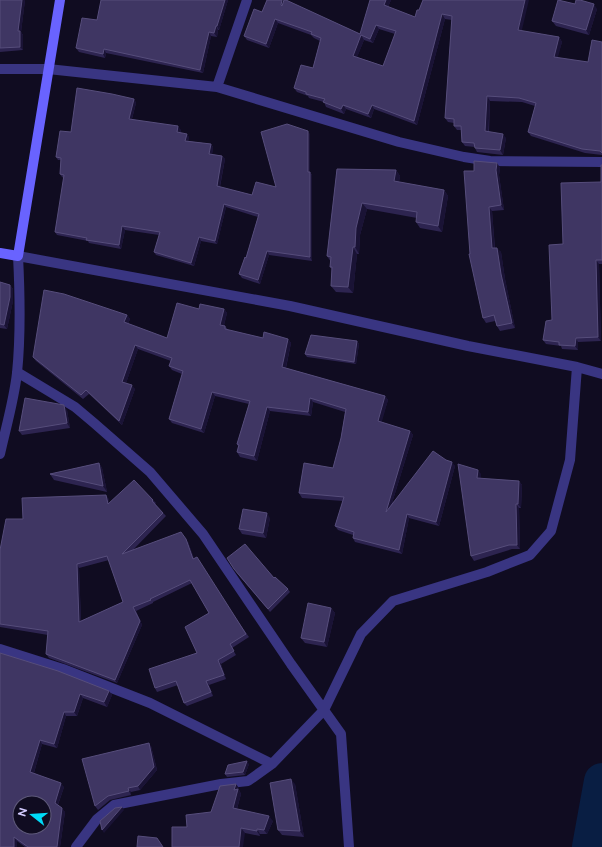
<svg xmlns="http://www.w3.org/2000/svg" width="602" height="847" viewBox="0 0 602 847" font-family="Raleway,sans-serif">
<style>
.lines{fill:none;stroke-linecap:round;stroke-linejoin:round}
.river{stroke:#091e43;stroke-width:36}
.street{stroke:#393582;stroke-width:10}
.secondary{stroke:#6963ff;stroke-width:10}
.wall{fill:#2d2450;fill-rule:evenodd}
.shaded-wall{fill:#1a1335}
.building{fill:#3f3663;stroke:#564d7b;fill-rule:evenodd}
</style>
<rect width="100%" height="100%" fill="#100c21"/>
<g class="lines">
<path class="river" d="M590 847 602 781"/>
<path class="street" d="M0 69H48L217 87 399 142 464 157 490 161 602 162
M217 87 247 0
M17 372 75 407 94 423 150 472 203 534 291 664 341 734 349 847
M0 454C6 427 14 400 17 373 21 334 20 295 18 256L290 306 468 346 577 367 602 374
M0 649 63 669 150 703 272 764
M76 847 97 819 114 805 221 784 248 781 272 764 324 710 361 634 393 601 487 572 530 555 551 531 570 460 577 367"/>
<path class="secondary" d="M0 253 18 256 60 0"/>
</g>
<path class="wall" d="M0 0H25L21 32 23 35V50L0 52Z
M101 0H228L219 30H218L217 37 211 36 203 73 106 53 105 58 79 52 76 48 97 20Z
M267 0H287V1L360 34 370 0H369H391L388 7 415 17 419 10 423 0 522 31 559 37 562 42 557 58 588 62 602 42V155L585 153 531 136 528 132 535 106 522 102 490 101 489 132 506 138 503 155 477 152 475 148V147L465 146 462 142 461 130H457L454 126V123L448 122 445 118 452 20 445 19 417 125 374 109 371 118 346 109 344 114 326 107 324 102 309 98 308 96 297 92 294 88 313 68 320 41 314 38 311 35 278 23 269 48 247 40 244 36 262 12ZM379 29 395 34 383 66 357 57 364 40 373 43Z
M575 4 597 9 589 35 556 26 552 21Z
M134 99 136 103 132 119 181 130 180 133 189 137 188 141 211 144 213 147 212 154 222 156 225 159 220 187 252 195 276 187 310 134V172L312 175V261L269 255 260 284 242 278 239 274 246 258 258 217 226 207 217 244 201 241 194 266 156 255 154 252 159 235 125 230 121 249 89 243 88 241 57 235 55 232 64 178 62 177 60 174 61 160H58L56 157 71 132Z
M497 163 500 168 499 175 504 210 492 211 495 248 501 252 505 279 515 328 500 331 497 326 495 321 486 323 483 318 470 254 474 171Z
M602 165V264H599L601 341 578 342V350L562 349 561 346 546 344 543 340 552 320 563 244 601 182Z
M337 169 396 170 400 176 399 182 444 190 448 196 442 232 420 228 416 222 417 218 367 209 360 235 359 254H357L353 293 336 292 331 286 332 269 330 267 331 262 327 256Z
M0 282 10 285 13 289V301L7 329 0 328Z
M199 309H224L227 313 224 325 225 326 228 330 263 338 288 339 291 343 286 368 385 396 388 400 381 422 410 431 413 435 392 503 446 460 455 466 439 526 409 518 402 554 355 542 353 538V535L338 530 335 526 343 501 302 498 299 493 333 468 341 438 345 412 313 402 311 416 270 411 257 461 240 457 237 452 238 446 237 444 249 404 215 396 204 433 172 423 169 419 182 374 172 370 169 366 171 361 138 349 126 383 135 389 122 425 89 394 83 399 36 361 33 357 127 315 130 319 128 324 167 338Z
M357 341 359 344 356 364 307 357 305 354Z
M67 410 70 428 22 435 19 431Z
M99 463 102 468 107 492 54 480 50 474Z
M481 474 480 479 519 481 522 485 521 508H519L520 549H512L474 561 471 556Z
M109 499V503L153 500 156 503 155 504 166 516 132 551 188 542 194 559 249 637 232 648 236 655 221 664 226 679 209 685 213 696 187 706 184 703 178 685 157 692 155 688 197 653 209 613 192 583 153 602V603L136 611 142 625 117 683 49 658 46 654 48 635 0 627V550L23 519ZM109 560 123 602 81 621 79 568Z
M270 518 266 538 242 534 239 529Z
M236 572 274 578 288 589 290 592 270 612Z
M331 608 335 613 327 647 305 643 301 638Z
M0 653 109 691 112 695 107 707 83 698 77 716H66L57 748 42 744 34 773 64 787 58 805 65 812 60 847H25L17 841V847H0Z
M151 746 157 770 140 790 131 792V795L110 800 98 810 95 806Z
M249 764 245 775 227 777 225 774Z
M295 784 304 837 282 835 278 830Z
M239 788V790L241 794 237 809 273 821 267 834H260V836L245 833 187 827 211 812Z"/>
<path class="shaded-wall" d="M22 0H25L21 32 23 35V50L20 47 18 31Z
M225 0H228L219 30 217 26Z
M282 0H287L284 9 281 5Z
M386 0H391L387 9 384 5Z
M525 0H529L521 34 518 30Z
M594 4 597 9 589 35 586 30Z
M442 14 445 19 417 125 414 121Z
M275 19 278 23 269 48 266 44Z
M376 25 379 29 373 43 370 39Z
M216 26 218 30 217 37 214 33Z
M209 32 211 36 203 73 200 70Z
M361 35 364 40 356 60 353 56Z
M559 37 562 42 557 61 554 57Z
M104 49 106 53 105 58 103 54Z
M487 96 490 101 488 135 485 131Z
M134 99 136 103 131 122 129 119Z
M343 105 346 109 344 114 341 109Z
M372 105 374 109 371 118 368 114Z
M178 126 181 130 180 136 177 132Z
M308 131 310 134V172L312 175V261L310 257 308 172Z
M187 134 189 137 188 144 185 141Z
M503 134 506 138 503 155 500 150Z
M211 144 213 147 212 157 209 154Z
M222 156 225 159 219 190 217 186Z
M497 163 500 168 499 175 504 210 501 205 496 170Z
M396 170 400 176 398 188 394 181Z
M444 190 448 196 442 232 438 226Z
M362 203 367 209 360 235 359 254 355 247 356 228Z
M224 204 226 207 217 244 215 241Z
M489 207 492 211 495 253 492 248Z
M122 226 125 230 121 249 119 245Z
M199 237 201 241 194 266 191 263Z
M353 247 357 254 353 293 348 287Z
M497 248 501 252 505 279 515 328 512 323 501 274Z
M267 251 269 255 260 284 258 280Z
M596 260 599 264 601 341 598 337Z
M10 285 13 289V301L7 329 4 325Z
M224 309 227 313 223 329 220 325Z
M127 315 130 319 127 326 124 322Z
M576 338 578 342V350L575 346Z
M288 339 291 343 285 371 282 367Z
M357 341 359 344 356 364 354 362Z
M135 345 138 349 125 386 122 382Z
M132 385 135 389 122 425 119 421Z
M212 392 215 396 204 433 201 429Z
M385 396 388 400 381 425 378 421Z
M310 398 313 402 311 416 308 412Z
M64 405 67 410 70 428 67 423Z
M267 407 270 411 257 461 254 456Z
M410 431 413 435 388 516 386 512Z
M452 462 455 466 439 526 436 522Z
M99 463 102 468 107 492 103 486Z
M478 470 481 474 480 483 477 478Z
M519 481 522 485 521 508 518 504Z
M106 495 109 499 110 508 108 504Z
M516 504 519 508 520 549 517 545Z
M267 513 270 518 266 538 263 533Z
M407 514 409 518 402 554 399 550Z
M181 532 188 542 196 563 193 559Z
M77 564 79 568 81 625 79 622Z
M133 607 136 611 142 625 117 683 115 680Z
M331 608 335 613 327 647 324 642Z
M218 660 221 664 226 679 224 675Z
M206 681 209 685 213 696 211 692Z
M109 691 112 695 107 707 104 702Z
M80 694 83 698 77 716 74 712Z
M64 712 66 716 57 748 54 744Z
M40 740 42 744 33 776 30 772Z
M149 743 151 746 157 770 140 790 138 786Z
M247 761 249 764 245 775 243 772Z
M291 779 295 784 304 837 300 831Z
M61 783 64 787 57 807 55 803Z
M236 784 239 788V790L241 794 236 812 233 808 234 790Z
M128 788 131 792V795L129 791Z
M122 807 124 810 104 833 102 830Z
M62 808 65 812 60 847H57Z
M269 816 273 821 267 834 264 830Z
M241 828 245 833 243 847H239Z
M257 829 260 834V836L257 831Z
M14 837 17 841V847H14Z"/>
<path class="building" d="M0 0H22L18 31H20V47L0 48Z
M101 0H225L217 26H216L214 33 209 32 200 70 104 49 103 54 76 48 82 18 97 20Z
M267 0H282L281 5 282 6 284 0H286L360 34 370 0H386L384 5 415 17 417 10H419L423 0H525L518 30 559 37 554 57 588 62 592 40 602 42V153L600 151 582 149 528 132 536 103 519 98 487 96 485 131 503 134 500 150 475 148 474 143 462 142 461 126H454V119L445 118 452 16 442 14 414 121 372 105 368 114 343 105 341 109 323 102 325 99 306 94V92L294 88 301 65 313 68 321 38 311 34 312 32 275 19 266 44 244 36 254 9 262 12ZM376 25 396 31 383 66 353 56 361 35 370 39Z
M558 0 575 4 576 0H580L594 4 586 30 552 21Z
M77 88 112 94 134 99 129 119 178 126 177 132 187 134 185 141 211 144 209 154 222 156 217 186 252 195 256 182 276 187 261 132 287 124 308 131V172H310V257L267 251 258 280 239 274 245 257 246 258 259 214 224 204 215 241 199 237 191 263 154 252 160 232 122 226 119 245 86 240 87 238 55 232 64 175 60 174 61 158 56 157 60 131 71 132Z
M474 161 497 163 496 170 501 205 489 207 492 248H497L501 274 512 323 497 326 494 315 483 318 469 254H470L464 171H474Z
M601 165H602V260H596L598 337 576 338 575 346 559 345V342L543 340 546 321 552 320 549 245 563 244 561 183 601 182Z
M337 169 396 170 394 181 444 190 438 226 416 222 417 212 362 203 356 228 355 247H353L348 287 331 286 332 267H330L331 257 327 256Z
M0 282 10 285V297L4 325 0 324Z
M44 290 64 294 127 315 124 322 167 338 177 303 199 309 200 304 224 309 220 325 225 326V329L263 338 264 332 288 339 282 367 385 396 378 421 410 431 386 512 433 451 446 460 452 462 436 522 407 514 399 550 353 538 354 532 335 526 344 497 299 493 304 463 333 468 341 438 346 409 310 398 308 412 267 407 254 456 237 452 239 445 237 444 250 401 212 392 201 429 169 419 183 371 169 366 172 358 135 345 122 382 132 385 119 421 86 390 81 395 33 357Z
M311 335 357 341 354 362 305 354Z
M25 398 64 405 67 423 19 431Z
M99 463 103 486 50 474Z
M458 464 478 470 477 478 519 481 518 504H516L517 545H509L471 556Z
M134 480 153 500 152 501 163 513 122 554 181 532 186 539 193 559 197 557 246 634 230 644 234 651 218 660 224 675 206 681 211 692 184 703 176 681 155 688 149 669 197 653 185 627 209 613 190 580 150 599 151 600 133 607 140 621 115 680 46 654 48 631 0 624V550L6 519H23L22 498 106 495 108 504ZM107 556 123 602 79 622 77 564Z
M243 509 267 513 263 533 239 529Z
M245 544 274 578 275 577 288 589 268 609 234 569 227 558Z
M308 603 331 608 324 642 301 638Z
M0 653 58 671 109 691 104 702 80 694 74 712H64L54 744 40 740 30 772 61 783 55 803 62 808 57 847H28L14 837V847H0ZM20 803H44V827H20Z
M149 743 154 767 138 786 128 788 129 791 108 796 95 806 82 759Z
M247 761 243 772 225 774 228 765Z
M291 779 300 831 278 830 270 783Z
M236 784 234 790 238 789 233 808 269 816 264 830 257 829V831L241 828 239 847H172V827H187L186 815 211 812 220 786Z
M122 807 102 830 100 821 115 808Z
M138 836 157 838 163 847H137Z"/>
<g transform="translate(32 815) rotate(287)"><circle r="19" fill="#100c21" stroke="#5e597a"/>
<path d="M0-3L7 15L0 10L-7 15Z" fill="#00daf7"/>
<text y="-6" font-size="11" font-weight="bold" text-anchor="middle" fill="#d3ccff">N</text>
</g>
</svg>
